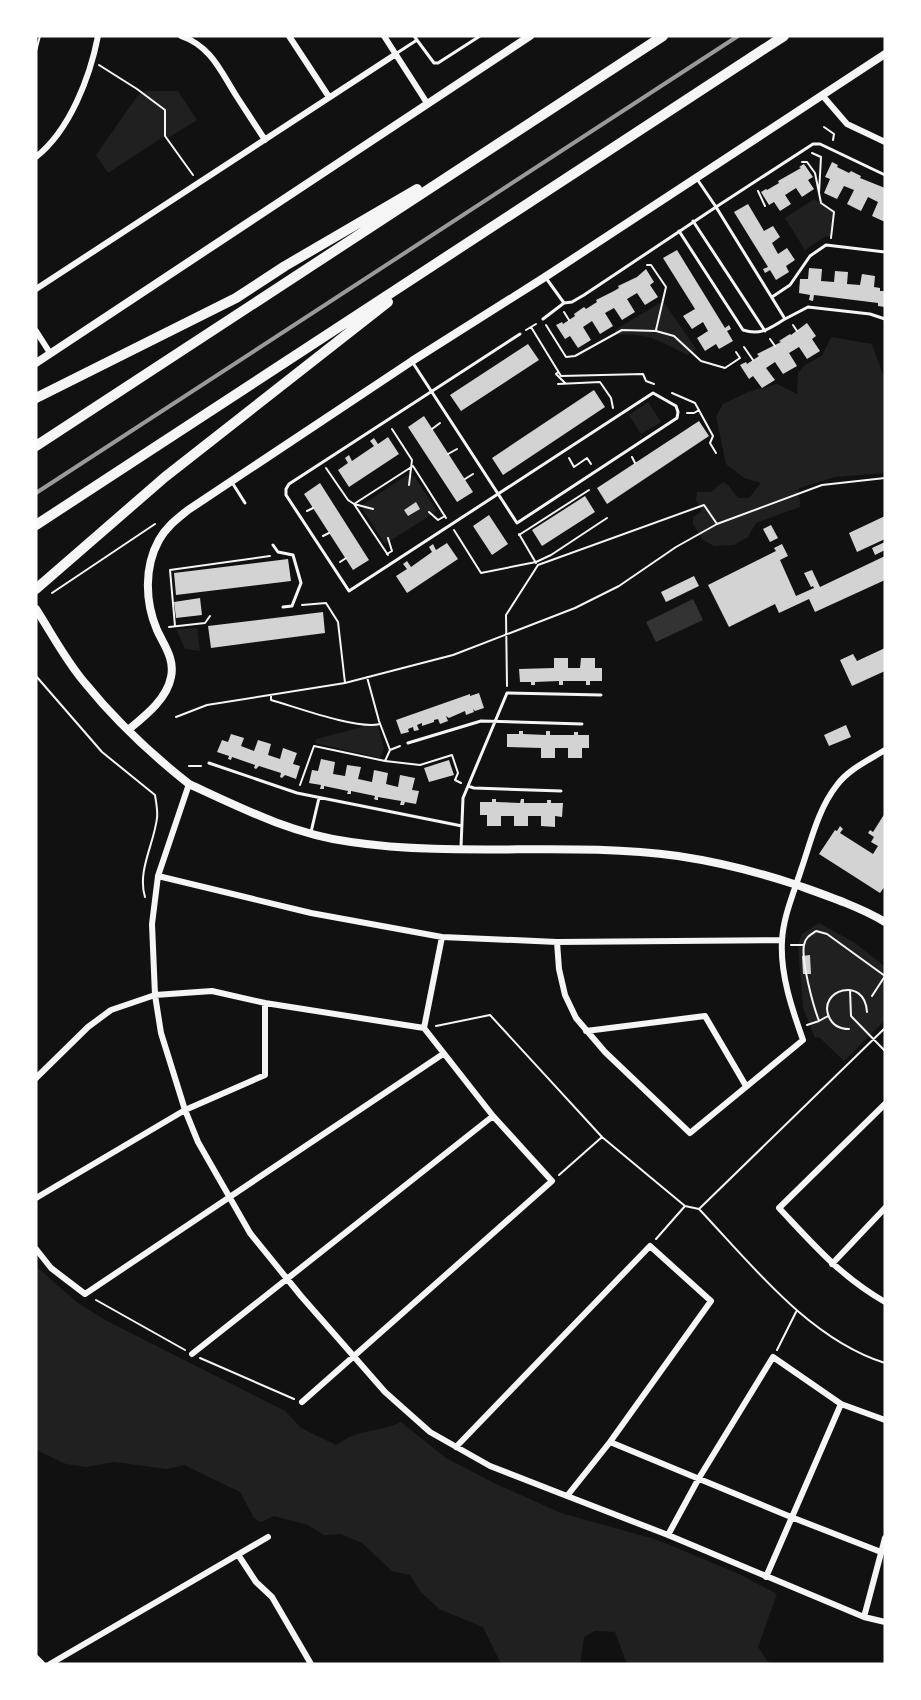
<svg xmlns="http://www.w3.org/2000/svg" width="921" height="1700" viewBox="0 0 921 1700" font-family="Barlow,sans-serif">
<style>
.green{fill:#202020}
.water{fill:#333}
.building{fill:#d3d3d3}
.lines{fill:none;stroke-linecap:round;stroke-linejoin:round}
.path{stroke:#f5f5f5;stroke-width:2}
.service{stroke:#f5f5f5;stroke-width:3}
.minor{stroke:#f5f5f5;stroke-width:6}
.tertiary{stroke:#f5f5f5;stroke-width:8}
.primary{stroke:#f5f5f5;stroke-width:10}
.rail{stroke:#9a9a9a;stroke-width:4}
</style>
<rect width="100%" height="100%" fill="#111"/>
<path class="green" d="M145 91H178L197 120 168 138 166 135 108 173 96 155 138 95Z
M814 199 834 212 831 237 826 236 805 250 785 218Z
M663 301 696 349 688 355C663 343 648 332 619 335L615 330Z
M831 337 872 344 885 381V473L835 477 799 488 800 507 756 523 748 537 734 545 714 546 703 540 693 524V517L702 511 696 500 697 492H711L723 482 728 485 738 498H749L761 483 744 478 726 464 716 417 723 404 748 392 777 384 797 394 798 373 805 365 822 356Z
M648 402 661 422 641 434 629 415Z
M407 475 414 476 437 511 385 544 363 510 364 504Z
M197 628 200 651 185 649 176 629Z
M377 723 384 749 380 758 315 743 316 739Z
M819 923 855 943 885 967V1020L844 1061 819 1037 815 1038 803 1008 798 945 802 934Z
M36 1268H38L78 1303 107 1321 285 1411 301 1428 336 1445C340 1443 345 1439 349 1437 366 1430 384 1430 401 1422L446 1458 494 1483 561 1513 658 1540 741 1575 777 1594 758 1647 767 1661 775 1664H627L615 1632 595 1631 584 1637 580 1664H501L483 1627 439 1609 420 1591 410 1575 392 1571 362 1543 341 1534 324 1535 308 1525 274 1516 261 1522 254 1518 240 1492 184 1465 167 1469 114 1462 86 1467 66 1464 36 1450Z"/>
<path class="water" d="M693 599 703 620 656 642 646 622Z"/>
<path class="building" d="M832 162 838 165 837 167 849 173 851 171 861 176 860 178 885 188V222L872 216 878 202 868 197 861 211 847 204 854 190 844 186 837 199 824 193 830 179 825 177Z
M804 164 813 177 808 180 814 189 802 197 796 188 785 195 791 204 780 211 774 202 769 205 761 192 766 189 767 190 779 183 778 181 801 168 799 167Z
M748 204 764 231 773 226 780 237 772 243 778 254 787 248 795 260 786 266 789 272 776 280 770 270 765 273 763 269 768 267 734 212Z
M677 250 725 328 729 325 731 329 727 331 733 341 719 349 716 344 705 351 697 338 708 331 703 322 692 329 683 316 695 309 663 258Z
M809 268 822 269 821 281 834 282 835 271 848 272 847 284 860 285 862 274 875 276 874 287 880 288V291H885V307L878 306V303L814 295 813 301 809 300 810 295 799 293 800 279H808Z
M646 269 654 282 650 285 658 297 645 305 637 293 627 299 635 312 622 320 614 308 605 313 613 326 600 334 592 321 583 327 591 340 578 348 570 336 565 339 556 325 562 322 563 324 575 316 574 314 584 307 586 309 597 302 596 300 614 291 619 288 618 286 637 277Z
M807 323 816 336 812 339 820 351 807 359 799 347 789 353 797 366 783 374 775 362 766 368 775 380 762 388 753 376 749 379 740 365 746 362 747 364 759 356 757 354 781 342 779 341 790 334 791 335Z
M528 344 539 360 461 411 450 395Z
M594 390 605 407 503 475 492 458Z
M424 416 473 492 457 502 408 427Z
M699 421 709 436 607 504 597 488Z
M388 437 399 454 349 487 338 470 348 463 345 458 349 455 352 461 374 446 370 441 374 438 378 444Z
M320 483 369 560 353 570 304 494Z
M585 496 595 512 542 546 532 530Z
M416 502 420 509 408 516 404 510Z
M489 515 508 544 492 555 473 526Z
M885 516V539L857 552 849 533Z
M771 525 778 538 770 542 763 529Z
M885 542V550L875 555 872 548Z
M447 543 458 559 407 593 396 576 407 569 403 564 407 561 411 567 432 552 429 547 433 544 436 550Z
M782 544 788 556 780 560 796 596 814 588 813 586 811 587 804 573 812 570 820 587 885 556V580L815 612 809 599 779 613 775 604 729 627 708 585 776 551 774 548Z
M288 559 291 581 176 595 174 573Z
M694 576 699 586 666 602 661 592Z
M200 598 202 615 176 618 174 602Z
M323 612 325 633 211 648 208 626Z
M885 648V671L852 686 840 660 853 654 857 661Z
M554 658H568V668H580L581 658H595V668H602V681H590V685H586V681H563V685H559V681L535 682V685H531V682H520L519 669 554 668Z
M479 693 484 708 475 711 473 709 474 712 466 715 465 711 449 718 446 716 448 721 440 724 438 719 434 720V722L422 726V723L417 725 419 730 414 731 413 727 408 729 409 732 401 734 396 720 470 694V696Z
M846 725 851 737 829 746 824 735Z
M519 731H523V734L546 735V731H550V735H574V732H578V735H589V748H582V758H568V748H555V758H541V748L507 747V734H519Z
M231 734 244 738 241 746 254 751 258 740 271 744 268 755 280 759 283 748 297 753 293 764 300 766 296 779 285 775 282 778 280 777 281 773 259 766 256 769 254 768 255 765 232 757 231 760 228 759 229 756 217 752 222 740 228 742Z
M321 759 335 762 333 774 345 776 347 765 361 767 358 779 372 782 374 770 388 773 386 784 398 787 400 775 415 778 412 790 419 791 416 804 405 802 404 805H400L401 801 378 797V800H376L374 799 375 796 351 791V794H347L348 791 324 786V789H320L321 785 309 783 312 770 318 771Z
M449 760 454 775 429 782 424 768Z
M492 799H496V802L520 803 521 799H524V803H547V800H551V803H563L562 817 555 816V827L541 826V816H528V826H514V816H501V826H487V815H480V802H492Z
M885 813V886L880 893 819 854 835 830 837 831 840 826 843 829 840 833 873 854 878 846 871 842 874 837 868 833 870 830 873 832Z
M810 955 811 974H803L802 956Z"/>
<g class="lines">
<path class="path" d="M36 51 40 36
M99 65 137 89 165 110V136L193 175
M824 127 834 134 833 140
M812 153 821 157 819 193
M802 162H807L815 173 821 203 834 212 831 238
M758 191 765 206
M647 265H651L666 287 656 330
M564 312 569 320
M546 325 566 357 575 356 622 330 656 331 674 336 701 361 725 368 740 358 736 352
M793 325 797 331
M531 327 561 376 643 374 646 381 654 384
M526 330 536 324
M770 339 775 346
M744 347 753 360
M557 373 556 374 565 383
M558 384 600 382 611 398 613 408
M672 393 695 403 713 436 710 443 716 453
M687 413H694L699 410
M392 429 412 460 409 485
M432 429 440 423
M448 454 457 449
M632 457 635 463
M569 458 574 467 587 458 591 464
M326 468 348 500 354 504 373 509
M465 479 473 474
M307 511 313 508
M429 512 438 520 445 516
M454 530 481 573 536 562 551 555 607 518
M519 534 536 563
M519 535 589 490
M323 536 329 533
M387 554 392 551 388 538
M388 555 354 504 413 466 446 518
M340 562 346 558
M52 593 155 524
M302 605 326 603 338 622 345 683
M175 626 170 570 270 556
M169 627 205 623 210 616
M36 676 102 752 155 795C156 802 158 811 157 818 154 844 137 871 145 897
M367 677 379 721 390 750 400 746
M507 686 506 615 538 565 704 505 717 524
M271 695V700C296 707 357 730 380 724
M176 717 207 705 345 683 453 655 575 608 619 586 676 547 717 524 822 485 885 478
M385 761 420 765 452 755 458 773 455 780 461 783
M189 766H201
M300 785 314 746 385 761 390 750
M791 945H803
M850 990 851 1016 885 1051
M872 996 885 976
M828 1016 819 1021C813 1005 801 961 804 945 805 938 810 935 816 931L827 934 885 976
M807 1025 819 1021
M436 1026 490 1015 602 1137 685 1206 699 1209C752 1265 809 1339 885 1363
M849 1029C840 1029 833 1026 829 1017 817 990 865 975 867 1012
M559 1175 602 1137
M699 1209 885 1028
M656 1239 685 1206
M96 1300 185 1350
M777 1350 796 1312
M200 1358 294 1399"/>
<path class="service" d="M414 36 434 63H438L480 36
M397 53 417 40
M693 221 765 331
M679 231 743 330C761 336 770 328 785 319L716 207 813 144H820L885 175
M546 278 564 303 572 302 584 295 716 207 697 179
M772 297 790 285 810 256 826 245 885 252
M543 319 564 303
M785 319 808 307 870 314 885 319
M413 363C448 416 482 470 517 523L677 418 678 412 676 406 653 393C552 459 450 525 349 591L286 495V489L289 484 520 334
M233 484 245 503
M273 545 278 552 293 555 301 583 292 606 283 607
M408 743 481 721 582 724
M209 763 297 793 462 826
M468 786 474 788 561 791
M311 832 319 798
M461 847 463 798 507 693 601 695"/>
<path class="minor" d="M181 36C211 46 221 72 237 97 246 111 256 126 265 140
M289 36 329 97
M384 36 427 103
M822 95 847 124 885 142
M36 157C70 130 90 77 98 36
M36 289 396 54
M36 331 50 353
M189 784 158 876 152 924 155 995 161 1033 185 1110 198 1142 250 1233 301 1296 385 1392 430 1432 490 1466 567 1496 610 1442 711 1301 650 1246 456 1447
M158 876 311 913 442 937 557 942 782 940
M557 942 559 969 565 995 576 1018 605 1052 690 1133 803 1040C792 1009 780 974 782 941 783 917 794 892 801 870 811 841 818 809 837 785 849 769 869 760 885 750
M586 1031 705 1016 746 1086
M36 1078 88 1027 111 1010 155 995 212 991 265 1003 424 1028
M885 1104 779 1208C814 1245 840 1276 885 1302
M36 1198 185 1110 265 1075V1003
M36 1249 51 1268 85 1294 443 1054
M832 1264 885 1208
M192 1354 493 1116
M302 1402 552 1181 493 1116 424 1028 442 937
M610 1442 791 1517 881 1552
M567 1496 668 1535 864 1617
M668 1535 699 1478 773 1357 841 1404 885 1420
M885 1538 864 1617 885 1622
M239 1556 256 1582 272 1597 311 1664
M766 1577 841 1404
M50 1664 268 1537"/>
<path class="tertiary" d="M36 363 530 36
M36 609C52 634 66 661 85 683 115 720 151 754 189 784 241 808 292 834 351 842 459 858 570 841 678 856 718 862 758 872 797 885 825 895 860 907 885 922
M128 730C145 716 167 699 171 677 175 659 164 645 157 630 145 602 144 567 159 540 166 527 177 519 188 510L412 361 545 277 885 54
M36 1659 41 1664"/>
<path class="primary" d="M36 398 236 298 285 266 417 189
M36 446 663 36
M36 525 784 36
M36 589 165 477 388 302"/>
<path class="rail" d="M36 493 738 36"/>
</g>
<rect width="921" height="1700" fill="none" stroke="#ffffff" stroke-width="75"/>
</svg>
